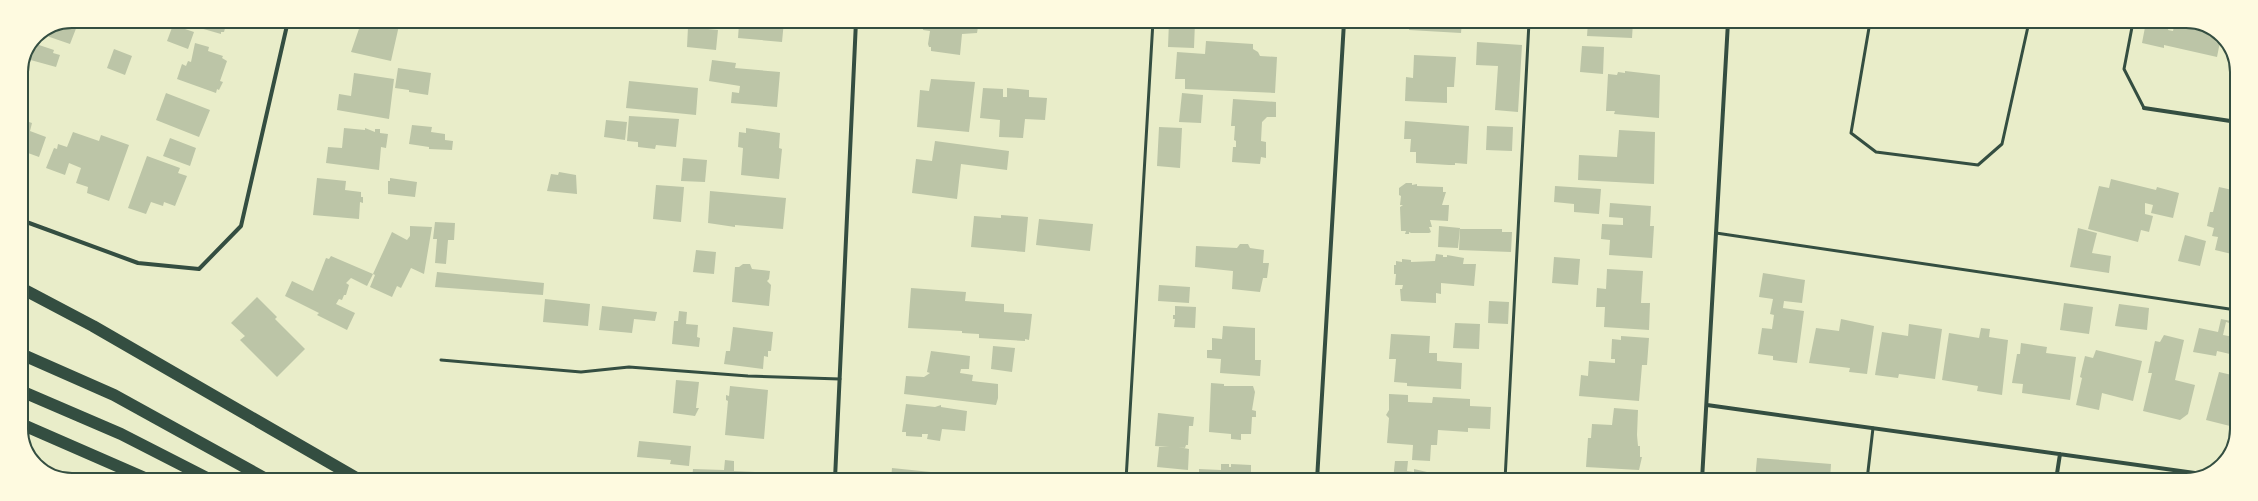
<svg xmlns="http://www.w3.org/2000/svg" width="2258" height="501" viewBox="0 0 2258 501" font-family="Ubuntu,sans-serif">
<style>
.building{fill:#bcc5a7}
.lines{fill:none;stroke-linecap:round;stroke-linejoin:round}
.service{stroke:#344e41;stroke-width:3}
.minor{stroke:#344e41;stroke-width:4}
.motorway{stroke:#344e41;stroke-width:12}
.rim{fill:none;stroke:#344e41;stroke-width:2}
</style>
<rect width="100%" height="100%" fill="#e9edc9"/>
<path class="building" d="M202 21H227L224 32H221V34L200 28Z
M359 21H400L391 61 351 52 361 23Z
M449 21 447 28 410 22V21Z
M732 21H784L782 42 738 38 739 24H732Z
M924 21H983L982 28 978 27 977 33 962 34 960 55 931 51V47H929L928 44 930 31 923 30Z
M998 21H1013V24L998 23Z
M1169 21 1195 22 1194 48 1168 47Z
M1410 22H1462L1461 33 1409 30Z
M1588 22H1633L1632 38 1587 36Z
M2146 22H2170L2168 30 2173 31 2175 22H2195L2221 37 2217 57 2164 45V48L2142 43Z
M68 23 77 26 70 44 41 34Z
M173 25 194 32 188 49 167 41Z
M688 27 718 30 716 50 687 47Z
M1206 41 1253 44V49L1258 52 1260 56 1277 57 1275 93 1185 89V79H1175L1177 52 1205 54Z
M1477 42 1522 45 1518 112 1495 110 1498 66 1476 65Z
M33 43 54 50 53 53 60 55 56 67 27 59Z
M195 43 209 47 208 51 223 56 222 58 227 61 220 81 223 82 219 90 217 89 216 93 177 79 182 64 186 66 188 61 191 62Z
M1582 46 1604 47 1603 74 1580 72Z
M114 49 132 56 125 75 107 68Z
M2229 50 2234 62 2227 60Z
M1414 55 1456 57 1454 87H1447V103L1405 101 1406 77 1413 78Z
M712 60 736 63 735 68 780 72 777 107 731 103 732 92 739 93 740 86 709 81Z
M398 68 431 73 428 95 409 92V90L395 88Z
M1625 71 1660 75 1659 118 1614 114 1615 111H1606L1608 74 1617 75 1618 72 1625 73Z
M354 73 394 79 389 119 337 110 339 94 351 96Z
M931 79 975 82 969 132 917 127 920 90 929 91Z
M629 81 698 88 696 115 626 108Z
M983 88 1003 89V97H1007V88L1029 90V97L1047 98 1045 120 1025 119 1023 138 999 137 1000 120 980 118Z
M166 93 210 110 199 137 156 120Z
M1182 93 1203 95 1201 123 1179 122Z
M1233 99 1276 102V117H1267L1262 122 1261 141 1266 142V158L1261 157 1260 164 1232 162 1233 147H1236V141L1234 140 1235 126H1231Z
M629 116 679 119 676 147 656 145 655 149 638 147V142L627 141Z
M23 120 32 123 30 131 46 137 39 157 28 153 21 171Z
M606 120 627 122 625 140 604 137Z
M1405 121 1469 126 1467 164 1455 163V165H1449L1416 163V152H1410L1411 139H1404Z
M412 125 432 127 431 132 445 134V140L453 141 452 150 429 149V147L409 144Z
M1487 126 1513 127 1512 151 1486 150Z
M1159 127 1182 128 1180 168 1157 166Z
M344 128 365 130V128L375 132V129H380V133L388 134 386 148 381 147 379 170 326 163 328 147 342 148Z
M746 128 780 133 779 148 782 149 779 179 741 175 743 148 738 147 739 132 746 133Z
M1619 130 1655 132 1654 184 1578 180 1579 155 1617 157Z
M73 132 99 141 101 135 129 145 109 201 87 193 88 187 76 183 81 168 69 163 65 175 46 168 54 148 57 149 58 144 67 147Z
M170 138 196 148 190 166 163 156Z
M935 141 1009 151 1007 170 961 164 957 199 912 193 916 159 932 161Z
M147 156 180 168 178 173 187 176 175 206 164 202 163 206 151 202 146 214 128 208Z
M683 158 707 160 705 182 681 181Z
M559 172 576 175 577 194 547 191 551 174 558 175Z
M317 178 346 181 345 190 361 192V197H363V203L360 202 359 219 313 215Z
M390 178 417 182 415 197 388 194V181H390Z
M2111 179 2156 190 2157 187 2179 193 2173 218 2151 213 2153 205 2145 203V214L2153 216 2149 232 2141 230 2138 242 2088 229 2099 186 2109 188Z
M1406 183H1412V185L1417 184V186L1443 187V192H1446L1442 205H1449L1448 221 1430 220 1432 227H1429L1431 232 1429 233H1411L1409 232V234H1405L1406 231H1401L1400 207 1403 205H1400L1401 196 1399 195V188Z
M656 185 684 187 681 222 653 219Z
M1555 186 1601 189 1599 214 1574 212V204L1554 202Z
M2219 187 2237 191 2236 255 2215 250 2218 237 2212 236 2214 228 2207 226 2210 212H2213Z
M710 191 786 198 783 229 735 225V227L708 223Z
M1610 203 1651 206 1650 226H1654L1652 258 1609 255 1610 240 1601 239 1602 224 1623 225V218L1609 217Z
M1001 215 1028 217 1025 252 971 247 974 216 1001 218Z
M1039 219 1093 224 1090 251 1036 245Z
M435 222 455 223 454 240H448L446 264 435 263 437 239H433Z
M410 226 432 227 424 274 411 268 401 288 397 286 392 297 370 287 375 275 373 274 392 232 407 240 410 236Z
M1439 226 1460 228 1458 248 1438 247Z
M2078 228 2097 233 2092 253 2111 256 2109 273 2070 267Z
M1460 229H1502V232H1512L1511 252 1459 250Z
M2185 235 2206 241 2200 266 2178 261Z
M1240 244H1248L1250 248 1264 250 1263 263H1269L1267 278H1263L1260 292 1232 289 1233 271 1195 267 1196 246 1237 248Z
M696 250 716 252 714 274 693 272Z
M1436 254 1443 255V257H1447V255L1464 258 1463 264H1476L1474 286 1441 283V294L1436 293V303L1401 301 1400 289H1402L1403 285H1395L1396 274H1394V265H1396V261L1402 262V259L1411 260V262L1435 261Z
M331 256 373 274 367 286 351 278 346 283 349 285 346 295H344L342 300 339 299 336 304 355 313 347 330 317 315 319 313 285 296 292 281 313 291 326 258 329 259Z
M1554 257 1580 259 1578 285 1552 283Z
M743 264H750L752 269 770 271 769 279 767 281 771 285 769 306 732 302 735 267H739Z
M1607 269 1643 271 1641 303H1650L1649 330 1604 327 1605 307H1596L1597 288 1606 289Z
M437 272 544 283 543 295 435 287Z
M1763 273 1805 280 1802 303 1784 301 1783 308 1804 311 1797 363 1773 360V356L1758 354 1762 328 1772 329 1774 315 1770 314 1773 299 1759 297Z
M1159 285 1190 287 1189 303 1158 301Z
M911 288 966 292 965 301 1004 304V312L1032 314 1029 340 1025 339V341L979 338V334L962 333V331L908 328Z
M257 297 277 317 275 319 305 349 277 377 240 340 245 336 231 323Z
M545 299 590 304 588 326 543 322Z
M1489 301 1509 302 1508 324 1488 323Z
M2064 303 2093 307 2089 334 2060 330Z
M2119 304 2149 308 2147 330 2115 326Z
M602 306 657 312 655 321 634 319 632 333 599 330Z
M1175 306 1196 307 1195 328 1174 327 1175 319H1173V315H1175Z
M679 311 687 312 686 324 698 325 697 337 700 338 699 347 672 344 674 321H678Z
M1841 319 1874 326 1867 374 1849 372 1850 368 1809 363 1816 328 1839 331Z
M2221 319 2236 322V325L2226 322 2223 335 2234 337 2230 354 2217 351 2216 356 2193 352 2199 328 2218 332Z
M1455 323 1480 324 1479 349 1453 348Z
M1909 324 1942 329 1935 379 1899 374 1898 378 1875 375 1882 332 1908 336Z
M1223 326 1255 328V360H1261L1260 376 1220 373 1221 359 1207 358V350H1212V338L1222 339Z
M733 327 773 332 771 351H768V357L764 356 763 369 724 364 726 351H730Z
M1981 328 1990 329 1989 337 2008 340 2002 395 1977 391 1978 386 1942 380 1949 333 1979 338Z
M1391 334 1430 336 1429 353H1437V361L1462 363 1461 389 1407 386V383L1394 382 1396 359H1389Z
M2164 335 2184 340 2175 380 2195 385 2188 414 2180 420 2143 411 2152 373H2148L2155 341 2160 342Z
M1621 336 1649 338 1647 365H1642L1639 401 1579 396 1581 375 1588 376 1589 361 1615 363V359H1611L1612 339 1621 340Z
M2021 343 2047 347 2046 353 2076 357 2070 400 2022 393 2023 384 2012 383 2017 354H2020Z
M993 346 1015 348 1012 372 991 369Z
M2096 350 2142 361 2133 401 2102 393 2099 410 2076 405 2082 378 2084 379 2080 377 2085 356 2093 358Z
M931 351 970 356 969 369H961L960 373 973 375 972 381 998 384V398L996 405 904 394 906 376 924 377 930 373 927 372Z
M2219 372 2236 376V430L2233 429 2234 427 2206 420Z
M676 380 699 382 696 408H699L695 416 673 413Z
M1211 383 1224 384V386H1253L1255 392 1252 410 1256 411V417H1252L1251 434H1241V440L1231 439V434L1209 432Z
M730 386 768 390 764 439 725 435 728 401 726 400V395L729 396Z
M1389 394 1408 395V402L1432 403 1433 397 1470 399V406L1491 407 1490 429 1468 428V432L1438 430 1437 445H1431L1430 461 1412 460 1413 445 1387 443 1389 418 1386 415 1389 410Z
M906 404 935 407 941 405V407L967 411 965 431 942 429 940 441 927 439 928 434H922V437L906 436V432H902Z
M1614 408 1638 410 1637 435 1638 446H1640V457H1642L1639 470 1586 467 1588 438H1591L1592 424 1612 425Z
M1158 413 1194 417 1193 426H1189L1188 445H1186L1185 448 1178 447 1189 449 1188 470 1157 467 1159 447H1169L1155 446Z
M639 441 691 446 689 466 670 464 671 460 637 457Z
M1757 458 1831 464 1830 480H1755Z
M725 460 734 461V471L755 472 754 479H692L693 469 724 470Z
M1395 461H1408L1407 471 1414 472V469L1427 472V480H1393Z
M1221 464H1229V467H1231V464L1251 465V480H1199V469L1221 470Z
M892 468 950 474 949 479H891Z
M1584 477 1610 479V480H1584Z"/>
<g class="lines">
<path class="service" d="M1870 22 1851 133 1876 152 1978 165 2002 144 2029 22
M2133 22 2124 69 2144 108
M1716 233 2236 310
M441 360 581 372 629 367 748 376 840 379
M1126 480 1153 21
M1505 480 1529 22
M1867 480 1873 428"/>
<path class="minor" d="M2144 108 2237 122
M21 220 138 263 199 269 241 226 288 21
M1707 405 2202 474
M835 479 856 21
M1317 480 1344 22
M1702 480 1728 22
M2056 480 2060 454"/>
<path class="motorway" d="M21 288 93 326 358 479
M21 354 114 395 266 479
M21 391 121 434 209 479
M21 424 147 479"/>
</g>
<path d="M0 0H2258V501H0ZM72 28H2186A44 44 0 0 1 2230 72V429A44 44 0 0 1 2186 473H72A44 44 0 0 1 28 429V72A44 44 0 0 1 72 28Z" fill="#fefae0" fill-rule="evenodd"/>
<path class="rim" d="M72 28H2186A44 44 0 0 1 2230 72V429A44 44 0 0 1 2186 473H72A44 44 0 0 1 28 429V72A44 44 0 0 1 72 28Z"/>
</svg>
